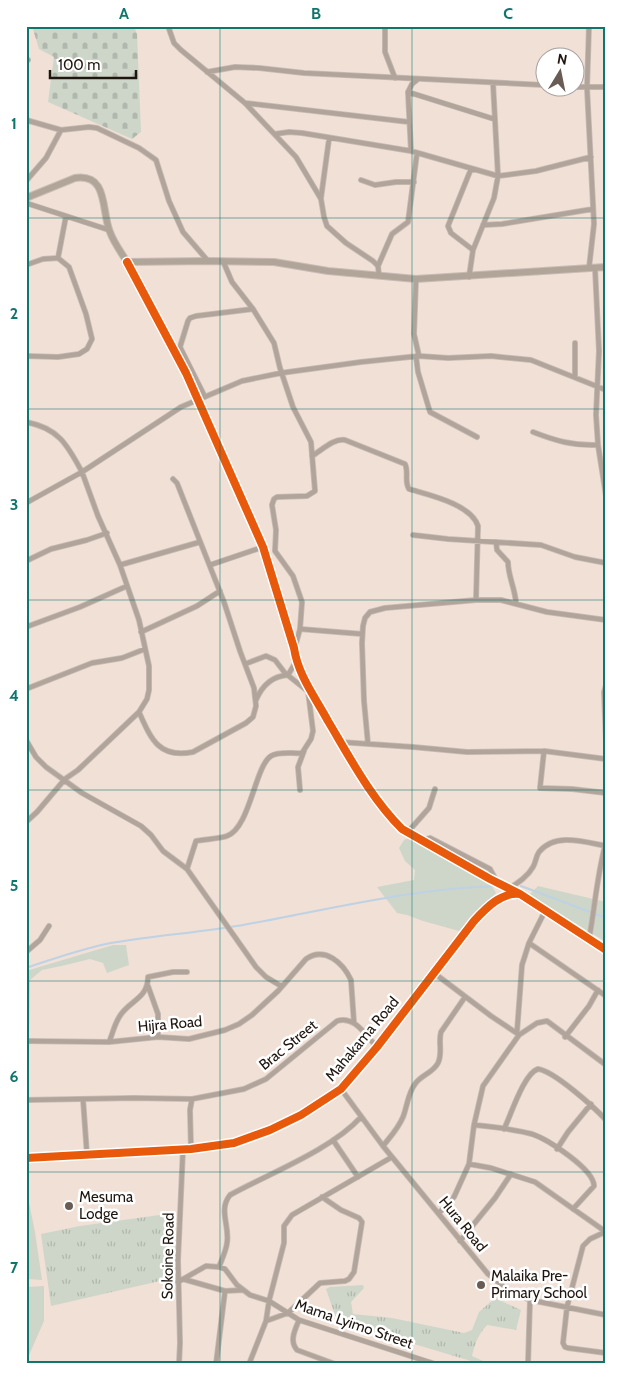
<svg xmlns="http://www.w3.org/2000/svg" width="632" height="1390" viewBox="0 0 632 1390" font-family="Cabin,sans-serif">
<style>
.green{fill:#ced6ca}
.cemetery{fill:url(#cemetery-stones)}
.park{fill:url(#park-tufts)}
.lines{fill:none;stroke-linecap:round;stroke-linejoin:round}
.stream{stroke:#bed2e3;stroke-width:2}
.street-casing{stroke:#c9bcb5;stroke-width:6}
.secondary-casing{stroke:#c9bcb5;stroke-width:8}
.street{stroke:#b1a59b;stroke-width:4.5}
.secondary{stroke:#b1a499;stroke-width:6}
.cycleway-casing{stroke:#fff;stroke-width:11}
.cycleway{stroke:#e8590c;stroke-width:8}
.grid{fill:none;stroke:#0f766e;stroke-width:1;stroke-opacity:0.55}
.poi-dot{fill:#685c55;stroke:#fff;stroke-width:2}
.labels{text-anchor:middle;stroke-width:5;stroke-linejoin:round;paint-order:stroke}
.street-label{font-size:15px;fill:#1f150f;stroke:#fff}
.poi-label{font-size:15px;fill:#1f150f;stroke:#fff;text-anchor:start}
.neatline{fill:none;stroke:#0f766e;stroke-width:2}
.grid-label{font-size:16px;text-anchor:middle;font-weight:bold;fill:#0f766e}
</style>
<defs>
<pattern id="cemetery-stones" width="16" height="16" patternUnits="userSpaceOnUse" patternTransform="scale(1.25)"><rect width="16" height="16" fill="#ced6ca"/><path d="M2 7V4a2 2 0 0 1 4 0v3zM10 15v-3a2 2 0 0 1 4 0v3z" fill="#b0b7ac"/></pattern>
<pattern id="park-tufts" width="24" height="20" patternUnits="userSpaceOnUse" patternTransform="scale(1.25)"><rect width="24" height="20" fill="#ced6ca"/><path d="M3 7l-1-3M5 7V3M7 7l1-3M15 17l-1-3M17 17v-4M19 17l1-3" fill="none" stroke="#b0b7ac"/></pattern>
</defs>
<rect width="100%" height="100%" fill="#f0e0d6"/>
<path class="green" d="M413 836 420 837 484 874 496 893 459 931 423 921 407 915 397 913 377 887 414 880 415 870 405 861 399 848 404 840Z
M538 886 606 902V942L529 895Z
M113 945H126L129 965 107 973 103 963 90 959 66 965 42 970 30 980 29 1033H26V971Z
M26 1188 35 1232 42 1280 26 1279Z
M44 1286V1321L26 1362V1287Z"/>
<path class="cemetery" d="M32 26H134L137 34 141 132 132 139 48 102 54 57 39 49Z"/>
<path class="park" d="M174 1213 173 1278 51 1306 41 1234 80 1226Z
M363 1285 364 1288 351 1302 353 1314 392 1318 464 1333 472 1330 479 1312 495 1298 521 1310 516 1330 487 1325C478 1335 475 1343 472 1356L490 1364H481L337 1321 326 1289 330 1287Z"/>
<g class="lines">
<path class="stream" d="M521 886 606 918
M26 968C52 959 79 950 106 944 153 935 201 933 248 924 331 909 414 888 499 886"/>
<g class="street-casing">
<path id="street" d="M168 26 174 43 181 50 245 103 296 157 321 199 324 217 327 226 346 243 373 261 378 266 379 276
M385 26V52L395 78
M589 26 587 88 594 224 589 268
M26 59 28 60
M207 72 235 67 259 68 304 73 544 85
M574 87H606
M408 92 494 119
M245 103 409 122
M26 120 61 130 89 127 97 128 139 148 156 160 169 201 183 232 208 261
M275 134 289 132 302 133 411 151 498 176 536 171 591 157
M411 151 408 92 412 84 417 80
M471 169 448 226 451 233 473 250
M361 180 375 185 396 182H414
M26 181 46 158 61 130
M321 198 329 139
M26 203 109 230
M483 225 502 224 593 209
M58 258 66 216
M223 261 232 282 253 309 274 343 280 368 293 407 311 442 315 491 307 496 277 497 274 499 272 505 276 530 275 551 293 576 302 602 300 629 295 647
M127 262 186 373 263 547 294 648C298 675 315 697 328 721 350 758 371 798 402 829L490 879 518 893
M26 265 43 259 58 258 69 267 86 314 92 339 87 349 79 354 58 357 26 356
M378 266 392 234 408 222 417 153
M595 268 599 351 596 415 598 445 606 496
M469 277 473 250 494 198 498 176 493 83
M416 279 414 334 419 356
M575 343V377
M416 356 418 372 430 412 477 437
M205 397 180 347 188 321 190 318 196 316 253 309
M26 422C58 428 67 444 82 472L181 407 242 381 281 373 361 362 419 356 448 358 491 356 531 360 606 390
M533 432C556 441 574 446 598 445
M312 456C322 450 334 438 345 440L405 464C409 472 404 482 409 489 429 495 471 504 478 526L476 600
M26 503 82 472 98 516 120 565 139 620 149 666V690L147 699 139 712 78 770 65 779 37 812 26 822
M413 535 448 539 541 545 575 557 606 563
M496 542 497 550 508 562C508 576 515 588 516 603
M26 561 51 549 87 540 107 533
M120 565 200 542
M210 565 263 547
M26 627 80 607 127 586
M300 629 362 634
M141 632 197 606 220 591
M245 664 266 656 275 660 285 673 310 693
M606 685 604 692 606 740
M26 689 92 663 122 658 145 649
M256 700C262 686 272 676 288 675L297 660
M139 712C151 739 159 759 193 752L246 723 253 717 256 706 254 688 240 651 224 602 177 483 173 479
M26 740 36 757 46 767 82 793 141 826 151 835 163 851 187 869 256 967 266 977 281 986
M340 742 413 747 467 752 544 751 606 759
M368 744 364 701 362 643 363 626 365 618 370 612 385 608 476 600H501L547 612 606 620
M544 751 540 788 572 789 606 793
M300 790 298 767 304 751
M407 833 429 808 435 789
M421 841 430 838 490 869 497 882
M187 869 196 841C205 839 219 839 227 836 250 828 255 766 271 756 279 751 293 754 302 753L311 739 313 731 308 691
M510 888C519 882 528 876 533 867 536 862 536 856 539 852 555 832 585 842 606 846
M589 939C595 907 597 874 606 842
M529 943 606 996
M26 952 40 940 49 926
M434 973 491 1016 518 1034
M148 986 158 1014V1037
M517 1032 522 965 529 943 545 911
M565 1037 589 1006 598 990
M26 1041 109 1042 158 1037 189 1039 225 1030 239 1024 252 1015 278 991 306 959C325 946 343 963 351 980L354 1023
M109 1042C113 1033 115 1021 122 1013 132 1000 148 997 148 977L173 972H187
M341 1089 383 1146 488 1274 508 1290 530 1300 606 1315
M83 1099 87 1155
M26 1100 134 1098 192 1099 244 1089 266 1079 337 1021C355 1015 366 1036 377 1047
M474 1125C493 1127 514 1129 532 1134 547 1139 594 1169 594 1186L573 1209
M504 1129C511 1115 524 1073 538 1069 554 1071 594 1107 606 1120
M333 1140 358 1177
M383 1146C390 1137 398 1129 403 1117 407 1107 408 1093 415 1084 421 1075 433 1073 438 1063 443 1053 438 1042 441 1032L465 997
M191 1149 190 1110 192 1099
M557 1149 568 1132 591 1104
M469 1164 491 1168 535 1182 606 1232
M439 1213 454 1197 469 1164 474 1125 483 1086 519 1035 537 1023 547 1021 606 1065
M605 1232 590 1239 583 1246 567 1307 563 1343 565 1347 568 1348 606 1353
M460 1241 495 1198 511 1174
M219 1267C222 1259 226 1251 227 1243 230 1226 218 1210 230 1195 270 1173 331 1150 361 1117
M183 1279 225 1291 243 1290
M178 1282 206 1266 219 1267 225 1269 237 1285 250 1295 269 1301 299 1320 435 1364
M299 1320C295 1330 289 1341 297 1350L335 1364
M266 1321 288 1313 320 1283 345 1281 349 1279 354 1272 362 1222 359 1218 341 1210 322 1197
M179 1364 180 1343 178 1260 183 1149
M216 1364 225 1291
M249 1364 266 1321 269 1301 284 1243V1226L292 1215 392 1157
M528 1364 530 1300"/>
</g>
<g class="secondary-casing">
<path id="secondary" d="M26 198 75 178C109 173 101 211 110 232 114 243 121 252 127 262L208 261 274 262 328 271 416 279 606 267
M26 1158 191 1149 234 1143 270 1130 301 1115 341 1089 377 1047 474 921C486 908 501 892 520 894L606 950"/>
</g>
<use href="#street" class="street"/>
<use href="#secondary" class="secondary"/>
<g class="cycleway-casing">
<path id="cycleway" d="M127 262 186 373 263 547 294 648C298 675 315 697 328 721 350 758 371 798 402 829L490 879 520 894
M26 1158 191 1149 234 1143 270 1130 301 1115 341 1089 377 1047 474 921C486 908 501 892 520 894L606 950"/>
</g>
<use href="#cycleway" class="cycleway"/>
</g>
<path class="grid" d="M220 26V1364M412 26V1364M26 218H606M26 409H606M26 600H606M26 790H606M26 981H606M26 1172H606"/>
<g class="poi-dot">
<circle cx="69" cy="1206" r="5"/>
<circle cx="481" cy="1285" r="5"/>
</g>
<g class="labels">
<g class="street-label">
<text transform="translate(170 1024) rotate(-5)" y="5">Hijra Road</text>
<text transform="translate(362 1039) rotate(-50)" y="5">Mahakama Road</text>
<text transform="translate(288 1045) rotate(-39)" y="5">Brac Street</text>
<text transform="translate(463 1224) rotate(51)" y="5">Hura Road</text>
<text transform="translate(168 1256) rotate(-89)" y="5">Sokoine Road</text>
<text transform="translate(354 1324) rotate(19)" y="5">Mama Lyimo Street</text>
</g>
<g class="poi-label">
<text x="79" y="1202">Mesuma<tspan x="79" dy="17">Lodge</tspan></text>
<text x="491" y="1281">Malaika Pre-<tspan x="491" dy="17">Primary School</tspan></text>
</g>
</g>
<rect width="632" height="1390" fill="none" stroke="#ffffff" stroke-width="55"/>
<g transform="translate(560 72) rotate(10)"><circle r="24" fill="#ffffff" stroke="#a5a19f"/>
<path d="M0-4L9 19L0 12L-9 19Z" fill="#685c55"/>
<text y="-8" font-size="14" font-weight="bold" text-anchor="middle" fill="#1f150f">N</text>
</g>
<path d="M50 70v8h86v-8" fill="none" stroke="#1f150f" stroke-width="2.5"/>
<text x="58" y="70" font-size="15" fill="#1f150f" stroke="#ffffff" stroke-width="4" paint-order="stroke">100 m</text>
<rect x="28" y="28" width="576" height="1334" class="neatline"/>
<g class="grid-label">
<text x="124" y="19">A</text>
<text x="316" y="19">B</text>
<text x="508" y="19">C</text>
<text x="14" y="129">1</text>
<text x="14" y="319">2</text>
<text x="14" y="510">3</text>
<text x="14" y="701">4</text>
<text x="14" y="891">5</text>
<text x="14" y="1082">6</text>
<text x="14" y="1273">7</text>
</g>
</svg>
